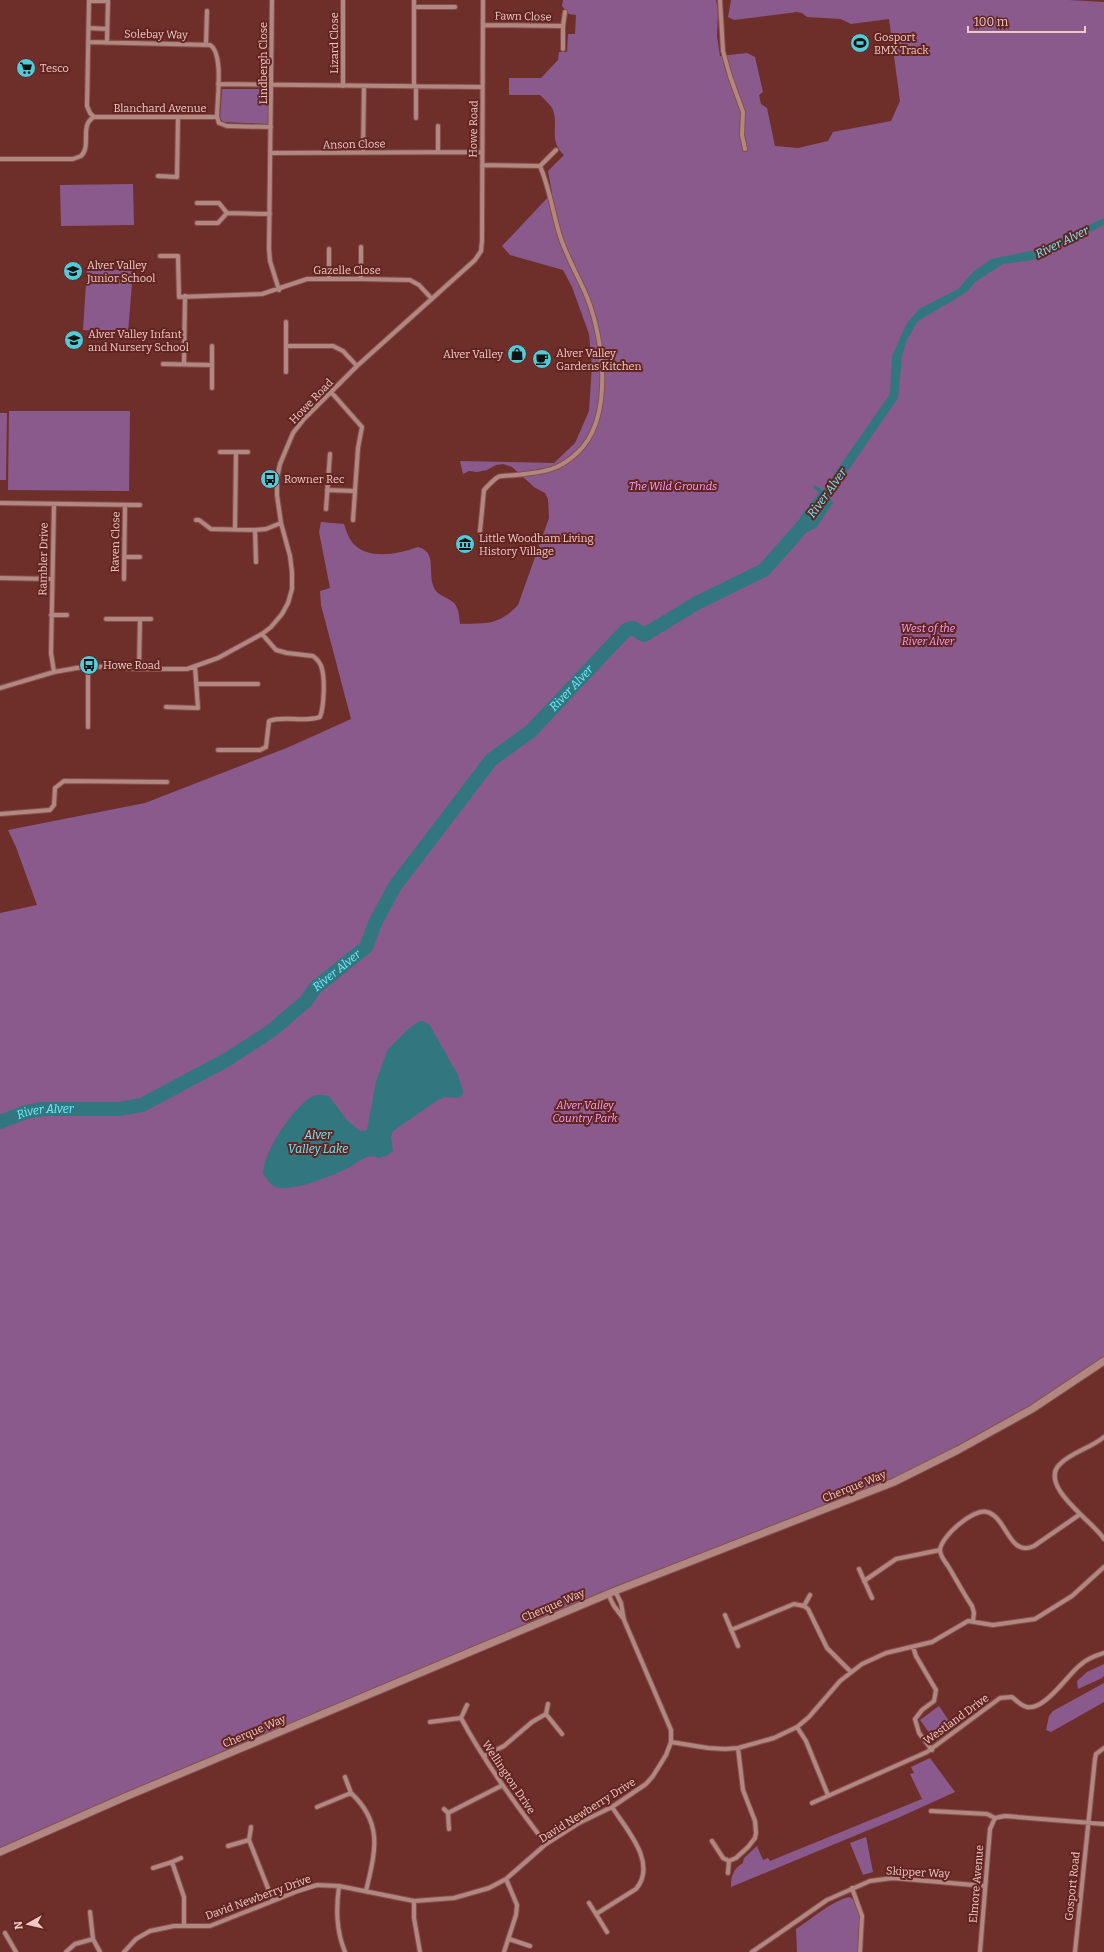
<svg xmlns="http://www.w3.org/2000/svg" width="1104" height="1952" viewBox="0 0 1104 1952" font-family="Bitter,serif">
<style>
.green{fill:#8a5a8c}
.water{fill:#32777f}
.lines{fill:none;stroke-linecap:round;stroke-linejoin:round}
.river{stroke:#32777f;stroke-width:14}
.minor-casing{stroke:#884e4a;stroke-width:6}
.tertiary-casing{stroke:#884e4a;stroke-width:9}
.minor{stroke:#b18782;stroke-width:4}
.tertiary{stroke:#b18782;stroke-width:7}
.labels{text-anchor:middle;stroke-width:4;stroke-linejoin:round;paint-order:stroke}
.street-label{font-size:11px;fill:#f0c9c4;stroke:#622420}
.poi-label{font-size:11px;fill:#f0c9c4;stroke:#622420;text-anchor:start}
.park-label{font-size:11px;font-style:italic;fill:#f5a2f8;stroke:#622420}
.water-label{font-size:12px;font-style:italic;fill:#6beffe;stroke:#622420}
</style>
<rect width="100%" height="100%" fill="#6e2f2b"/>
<path class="green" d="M563 0H716L718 10 717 36 720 56 747 53 755 57 763 92 759 95 761 104 767 108 775 146 798 148 828 141 833 132 891 121 900 101 889 19 851 24 841 19 807 17 802 13 797 12 734 20 728 17 731 0H1069L1104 2V1359L1084 1375 958 1450 837 1505 650 1576 0 1853V913L37 905 16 847 8 830 145 803 289 747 351 719 321 605 320 591 330 588 319 532 321 522 344 524C346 530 348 537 352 542 367 561 398 554 418 547 437 552 428 571 433 585 436 596 447 596 454 603 459 608 459 617 460 624 487 623 498 626 518 605L549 518 548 499 545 493 534 487 512 467 503 464 496 465 487 470 477 472 469 471 463 474 460 461 554 463 575 443 589 411 592 365 589 334 572 287 563 270 510 255 502 246 552 193 548 171 564 155C548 140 559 126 553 110 551 105 544 99 540 95H509V78H541L558 60 559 52H567L568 34H575L576 15 569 14 562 6Z
M222 89H268V124L223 122 220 118Z
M133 184 134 225 61 226 60 185Z
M87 268 133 271 128 333 83 330Z
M9 411H130L129 491 8 490Z
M0 413H7L6 480H0Z
M1104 1664V1676L1102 1678 1078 1689 1077 1681 1087 1672Z
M1104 1683V1702L1051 1732 1046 1730 1049 1716 1053 1711Z
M939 1706 951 1724 933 1738 920 1720Z
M930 1758 955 1792 900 1817 731 1887C731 1876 733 1869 743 1863L744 1858 757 1846 763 1860 768 1858 770 1861 922 1799 910 1774 914 1773 911 1767Z
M866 1837 873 1872 863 1875 850 1843Z
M850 1897C866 1907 860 1936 858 1952H797L796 1929C810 1920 833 1900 850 1897Z"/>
<path class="water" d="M1104 218V225L1033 260 1003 264 975 282 967 292 918 321 907 340 902 356 898 398 834 491 830 498 833 503 816 528 800 535 794 532 800 522V517L819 493 813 487 815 485 823 490 890 394 892 356 907 323 919 309 958 289 973 272 991 259 1035 250Z
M422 1021 429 1024 458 1075 463 1091V1094L458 1098 445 1097 438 1100 393 1131 391 1137 393 1151 388 1155 379 1158C367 1152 358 1163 348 1168 334 1175 291 1193 276 1187 270 1185 267 1179 263 1174 263 1152 294 1106 313 1096 318 1094 323 1095 329 1096L347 1120 360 1131 367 1130 376 1081 388 1049 408 1029 418 1022Z"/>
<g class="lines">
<path class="river" id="s1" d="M0 1122 26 1112 43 1109H119L142 1105 228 1059 271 1031 306 1001 315 988 366 947 376 921 395 886 491 760 531 731 626 630 633 628 644 635 697 603 764 570 809 519"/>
<g class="minor-casing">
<path id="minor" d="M272 0 269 249 270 261 279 290
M343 0V86
M720 0 723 51 730 76 743 112 742 135 745 149
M415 7H455
M483 25 563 26V49
M563 26 565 12
M89 28 107 29
M88 42 210 45C224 53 217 101 217 117L219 123 227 126 271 127
M206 44 207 11
M218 84 482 87
M414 86V0
M94 117 90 113 87 106 89 1H108L107 42
M416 118V86
M363 152 364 86
M438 152V126
M271 153 481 152
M0 159H73L81 156C92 146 79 125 94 117H217
M540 166 556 150
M158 176 177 177 178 117
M227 213 270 214
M197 223H218L227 213 219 203H197
M160 256H178L179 297 262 294 307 279H361L410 280 419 285 432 299
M329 279V249
M361 279V247
M286 322V372
M286 346H333L343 351 357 366
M163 364 211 365
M184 364 185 296
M212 388V346
M331 392 362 427 358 448 353 520
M220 452H236L235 529
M236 452H248
M327 490 354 491
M0 503 140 505
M54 504 51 653 54 672
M326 509 330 454
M196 520H199L211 529 255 530 266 529 281 523
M255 530 256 562
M480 531 484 490C488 486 493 480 498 477 503 475 511 476 516 475 541 472 557 472 577 453 614 419 604 340 587 297 579 278 568 259 561 239 553 215 550 189 540 166L482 165
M124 557H140
M0 578 51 579
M124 579 125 505
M51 615H67
M106 619H151
M139 669 140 619
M197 684H258
M0 688 54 672 88 666 139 669H187L218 658 262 634 271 627 282 614 288 603 292 589V572L290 556 281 523 277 495V478L280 464 293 433 304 419 357 366 475 260 481 251 482 241 483 0
M166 707 198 708 195 666
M88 727V666
M218 750H260L266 747 269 721C285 715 303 723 320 717 324 707 325 680 322 669 321 664 317 659 313 656L287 653 276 650 262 634
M0 814 50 810 54 805 55 788 64 781 167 782
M1104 1437C1091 1448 1072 1452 1060 1464 1037 1486 1095 1523 1104 1539
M859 1569 872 1598
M864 1581 896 1559 940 1550
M608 1594 614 1606 623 1618
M804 1606 810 1595
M725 1615 738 1646
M973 1621 974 1613 972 1606C963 1593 956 1579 948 1566 945 1562 940 1555 940 1550 941 1536 974 1508 987 1512 1007 1517 1009 1558 1034 1546L1079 1515
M731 1630 794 1604 804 1606 808 1609 827 1648 850 1671
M913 1647 916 1656 936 1690 934 1701 922 1710 915 1719 919 1733 932 1750
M546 1714 548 1704
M461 1718 467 1705
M430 1722 461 1718C485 1763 515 1804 546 1844
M797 1727 806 1741 828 1795
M671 1742 708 1748 725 1749 738 1748 774 1738 797 1727 809 1717 840 1681 862 1664 886 1653 932 1642 968 1621 993 1625 1035 1619 1072 1596 1104 1567
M484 1756 504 1746 532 1722 546 1714 562 1734
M345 1777 351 1793
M812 1803 927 1752 1000 1698 1012 1697C1017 1701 1021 1706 1027 1707 1044 1711 1067 1676 1079 1666 1086 1659 1095 1656 1104 1653
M317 1807 351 1793C384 1824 375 1852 366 1891
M444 1809 448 1813 449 1829
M931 1811 987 1814 995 1818
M448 1813 501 1786
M249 1840 251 1827
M712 1841 723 1858 729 1861 736 1858 748 1847 755 1838 756 1833 755 1821 743 1790 738 1748
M228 1846 249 1840 273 1901
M172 1862 181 1858
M153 1868 172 1862 184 1897V1926
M728 1873 729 1861
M339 1886C336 1909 336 1930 345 1952
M852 1888 862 1916 860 1952
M414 1901V1918L420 1952
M589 1903 596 1914
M90 1912 93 1939
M607 1932 596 1914 636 1889C658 1863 626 1829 612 1807
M5 1933 16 1952
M509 1939 530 1946
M66 1952 75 1944 93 1939 100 1952
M124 1952 136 1939 150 1931 174 1926H210L298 1891 317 1885 339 1886 414 1901 454 1898 489 1888 506 1879 546 1844 579 1823 612 1807 646 1784 653 1776 666 1755 671 1742V1730L624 1620 621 1603 615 1591
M504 1952 516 1915 517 1905 506 1879
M752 1952 827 1900 870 1881 893 1878 985 1886
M980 1952 990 1829 995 1818 1005 1816 1104 1824
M1075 1952 1095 1759 1096 1754 1104 1748"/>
</g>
<g class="tertiary-casing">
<path id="tertiary" d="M0 1852 125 1797 615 1591 894 1482 958 1450 1032 1409 1104 1361"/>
</g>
<use href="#minor" class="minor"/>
<use href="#tertiary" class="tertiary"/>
</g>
<defs>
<g id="stadium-disc" transform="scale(1)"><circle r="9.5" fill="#52cbd9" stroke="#622420"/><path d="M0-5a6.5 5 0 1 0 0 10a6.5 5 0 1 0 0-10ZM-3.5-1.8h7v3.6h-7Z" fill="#111"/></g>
<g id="supermarket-disc" transform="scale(1)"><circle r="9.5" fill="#52cbd9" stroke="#622420"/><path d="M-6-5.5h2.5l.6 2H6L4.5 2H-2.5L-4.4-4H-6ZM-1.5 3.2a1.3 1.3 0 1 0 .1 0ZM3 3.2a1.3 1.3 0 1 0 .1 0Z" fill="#111"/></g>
<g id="school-disc" transform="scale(1)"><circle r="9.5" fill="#52cbd9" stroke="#622420"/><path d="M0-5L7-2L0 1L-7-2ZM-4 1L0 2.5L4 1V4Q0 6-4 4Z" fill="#111"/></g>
<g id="shop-disc" transform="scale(1)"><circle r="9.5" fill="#52cbd9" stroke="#622420"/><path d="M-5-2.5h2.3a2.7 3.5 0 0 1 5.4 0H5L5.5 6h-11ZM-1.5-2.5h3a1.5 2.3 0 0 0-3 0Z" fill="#111"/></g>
<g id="cafe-disc" transform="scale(1)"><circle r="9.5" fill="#52cbd9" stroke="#622420"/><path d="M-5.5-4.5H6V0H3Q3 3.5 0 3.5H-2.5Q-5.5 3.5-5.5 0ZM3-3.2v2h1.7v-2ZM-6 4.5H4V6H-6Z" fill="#111"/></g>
<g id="bus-disc" transform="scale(1)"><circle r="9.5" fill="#52cbd9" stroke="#622420"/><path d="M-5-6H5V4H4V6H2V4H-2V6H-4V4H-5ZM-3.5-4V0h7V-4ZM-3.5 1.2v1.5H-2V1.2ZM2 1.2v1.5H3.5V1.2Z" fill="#111"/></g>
<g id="museum-disc" transform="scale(1)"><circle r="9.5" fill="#52cbd9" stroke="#622420"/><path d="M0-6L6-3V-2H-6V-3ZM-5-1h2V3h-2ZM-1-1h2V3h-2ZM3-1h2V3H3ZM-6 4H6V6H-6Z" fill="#111"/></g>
</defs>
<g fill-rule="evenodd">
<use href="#stadium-disc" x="860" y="43"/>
<use href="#supermarket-disc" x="26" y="68"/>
<use href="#school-disc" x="73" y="271"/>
<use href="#school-disc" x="74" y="340"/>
<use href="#shop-disc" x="517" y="354"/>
<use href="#cafe-disc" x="542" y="359"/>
<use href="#bus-disc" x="270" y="479"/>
<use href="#museum-disc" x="465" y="544"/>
<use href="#bus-disc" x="89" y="665"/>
</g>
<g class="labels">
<g class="street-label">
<text transform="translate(523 16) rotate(1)" y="4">Fawn Close</text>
<text transform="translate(156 34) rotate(1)" y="4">Solebay Way</text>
<text transform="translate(334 43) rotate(-90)" y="4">Lizard Close</text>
<text transform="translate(263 63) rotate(-90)" y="4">Lindbergh Close</text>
<text x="160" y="112">Blanchard Avenue</text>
<text transform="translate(473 129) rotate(-89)" y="4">Howe Road</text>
<text transform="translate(354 144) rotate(-1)" y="4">Anson Close</text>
<text x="347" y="274">Gazelle Close</text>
<text transform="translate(311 401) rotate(-46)" y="4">Howe Road</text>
<text transform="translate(115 542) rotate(-89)" y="4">Raven Close</text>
<text transform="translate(43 559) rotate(-89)" y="4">Rambler Drive</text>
<text transform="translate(854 1486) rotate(-22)" y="4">Cherque Way</text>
<text transform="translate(553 1605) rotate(-23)" y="4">Cherque Way</text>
<text transform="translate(956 1719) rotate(-36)" y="4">Westland Drive</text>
<text transform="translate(254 1731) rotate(-23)" y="4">Cherque Way</text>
<text transform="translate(509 1777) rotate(56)" y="4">Wellington Drive</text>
<text transform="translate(587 1810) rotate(-32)" y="4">David Newberry Drive</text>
<text transform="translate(918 1872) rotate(3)" y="4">Skipper Way</text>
<text transform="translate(976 1884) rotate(-85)" y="4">Elmore Avenue</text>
<text transform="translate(1072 1886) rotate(-84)" y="4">Gosport Road</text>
<text transform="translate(258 1897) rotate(-20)" y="4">David Newberry Drive</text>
</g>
<g class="poi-label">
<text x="874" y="41">Gosport<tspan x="874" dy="13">BMX Track</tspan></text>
<text x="40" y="72">Tesco</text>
<text x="87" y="269">Alver Valley<tspan x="87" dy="13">Junior School</tspan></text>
<text x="88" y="338">Alver Valley Infant<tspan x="88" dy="13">and Nursery School</tspan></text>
<text x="556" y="357">Alver Valley<tspan x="556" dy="13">Gardens Kitchen</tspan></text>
<text x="503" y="358" text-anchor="end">Alver Valley</text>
<text x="284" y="483">Rowner Rec</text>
<text x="479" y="542">Little Woodham Living<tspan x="479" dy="13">History Village</tspan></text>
<text x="103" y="669">Howe Road</text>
</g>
<g class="park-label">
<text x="673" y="490">The Wild Grounds</text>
<text x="928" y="632">West of the<tspan x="928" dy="13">River Alver</tspan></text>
<text x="585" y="1109">Alver Valley<tspan x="585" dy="13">Country Park</tspan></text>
</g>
<g class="water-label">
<text transform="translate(1062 242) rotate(-26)" y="4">River Alver</text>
<text transform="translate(827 493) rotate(-54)" y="4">River Alver</text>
<text dy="4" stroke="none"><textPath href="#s1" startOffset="755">River Alver</textPath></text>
<text dy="4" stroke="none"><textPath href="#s1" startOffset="383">River Alver</textPath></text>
<text dy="4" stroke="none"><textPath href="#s1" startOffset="47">River Alver</textPath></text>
<text x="318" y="1139">Alver<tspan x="318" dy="14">Valley Lake</tspan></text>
</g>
</g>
<g transform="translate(28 1924) rotate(262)" stroke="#622420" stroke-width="3" paint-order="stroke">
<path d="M0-3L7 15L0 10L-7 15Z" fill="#f0c9c4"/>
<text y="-6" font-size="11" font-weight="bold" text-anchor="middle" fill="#f0c9c4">N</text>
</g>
<path d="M968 26v6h117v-6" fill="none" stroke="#f0c9c4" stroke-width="2"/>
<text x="974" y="26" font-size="12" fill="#f0c9c4" stroke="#622420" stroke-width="3" paint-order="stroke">100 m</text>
</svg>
